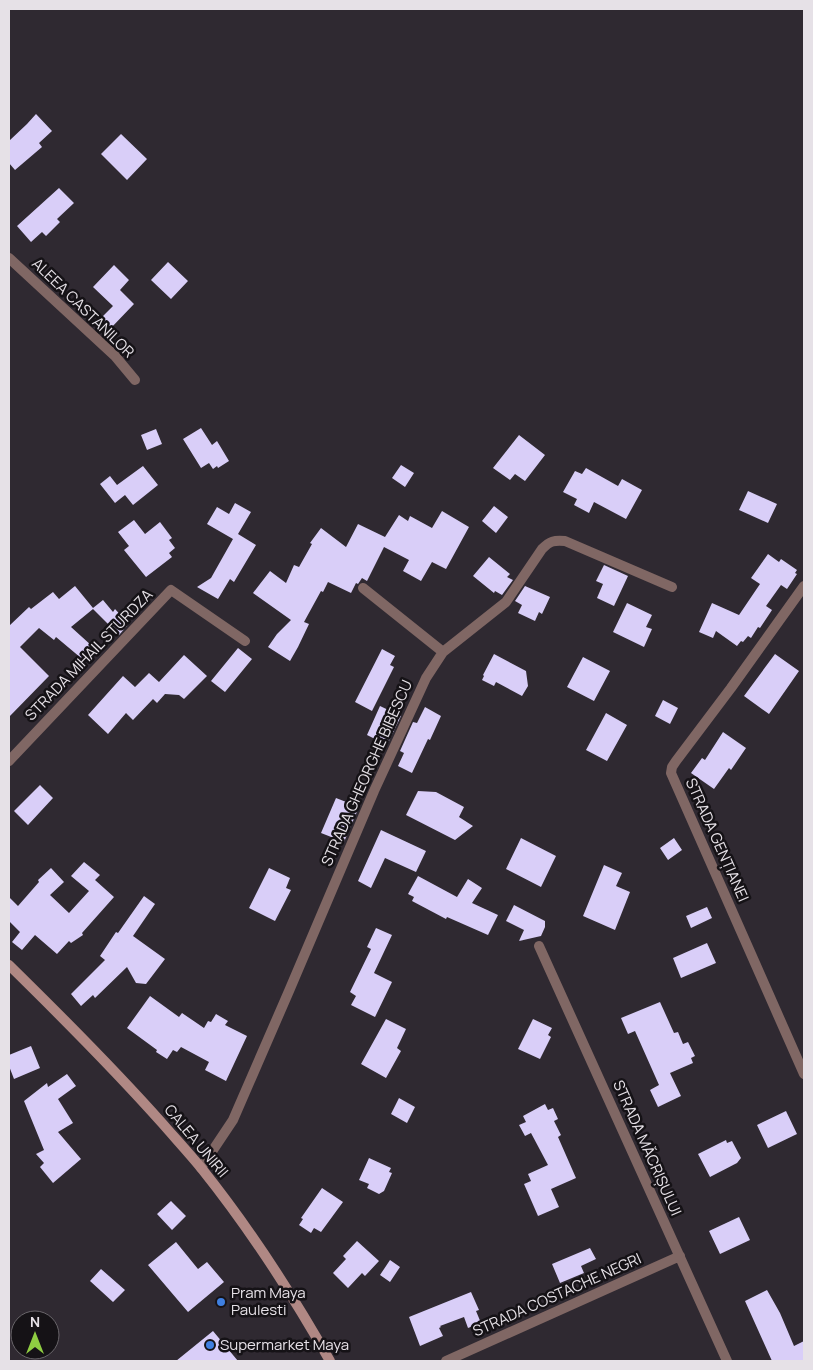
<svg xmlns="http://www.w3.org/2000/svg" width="813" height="1370" viewBox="0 0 813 1370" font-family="Manrope,sans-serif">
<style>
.building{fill:#d9cef8}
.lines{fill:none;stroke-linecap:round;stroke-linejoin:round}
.minor{stroke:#806764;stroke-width:10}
.secondary{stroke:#b08884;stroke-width:10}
.shop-dot{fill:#3f7fe0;stroke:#151216;stroke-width:2}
.labels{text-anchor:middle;stroke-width:5;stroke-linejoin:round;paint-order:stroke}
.street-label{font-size:15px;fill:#e6e1e7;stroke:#151216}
.poi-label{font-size:15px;fill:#e6e1e7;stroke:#151216;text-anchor:start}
</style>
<rect width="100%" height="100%" fill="#2f2931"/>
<path class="building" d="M36 114 52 131 39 143 42 147 15 170 9 163V141L27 124Z
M121 134 147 159 127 180 101 154Z
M59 188 74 203 57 219 60 222 46 236 42 232 31 242 17 226Z
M168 262 188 281 171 299 151 280Z
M114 265 129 280 120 290 134 304 110 329 100 319 113 306 93 287Z
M201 428 212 445 217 441 229 461 218 468 217 466 213 469 209 463 201 468 183 439Z
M156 429 162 444 147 450 141 435Z
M519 435 545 455 525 481 515 474 510 480 493 468Z
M401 465 414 473 405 487 392 478Z
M143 466 158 485 133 505 125 495 115 503 100 484 110 476 117 485Z
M586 468 618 486 622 479 642 490 626 519 594 502 589 513 574 505 577 499 563 492 575 471 582 474Z
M748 491 777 504 768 523 739 510Z
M235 503 251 512 238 534 256 545 234 582 230 579 218 599 197 587 211 578 233 539 207 524 217 507 229 514Z
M494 506 508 517 496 533 482 521Z
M442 511 469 527 446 569 432 562 421 581 403 571 409 560 384 547 367 581 362 578 358 584 356 583 351 593 328 582 323 592 321 591 304 622 309 624 298 647 290 661 268 647 277 634 291 620 253 593 270 571 286 583 294 565 299 567 312 544 310 543 321 528 346 547 358 524 385 537 399 515 408 521 410 516 432 528Z
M134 520 145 534 160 522 172 538 169 540 175 548 169 553 172 557 146 577 124 550 129 546 118 532Z
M768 554 779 562 781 559 797 570 795 573 797 574 787 589 781 585 766 606 772 610 760 628 758 627 751 638 748 636 743 642 741 641 737 646 716 631 713 638 699 632 712 603 739 615 760 584 751 578Z
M489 557 510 574 507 577 513 580 502 595 495 591 494 593 473 576Z
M604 565 628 576 614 606 597 598 603 584 596 581Z
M75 586 93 608 103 600 113 612 115 609 127 622 125 624 127 626 119 635 93 609 71 627 92 646 81 658 56 637 54 640 39 628 20 647 49 676 9 717V626L29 607 31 609 53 592 59 599Z
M525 586 550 597 542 614 539 612 535 621 518 613 522 605 515 601Z
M627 603 652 615 646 627 652 629 644 647 613 632Z
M238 648 252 659 225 692 211 681Z
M382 649 395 656 390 665 394 667 372 711 355 702Z
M494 654 526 671 528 686 522 696 496 682 494 686 482 680 484 676 483 675Z
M775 654 799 671 769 714 744 696Z
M184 655 207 676 184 699 179 695 165 694 157 703 153 699 133 720 126 713 108 734 88 715 123 676 135 687 149 673 159 682Z
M583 657 610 671 594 701 567 687Z
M663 700 678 708 670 724 655 716Z
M380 706 401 716 387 745 367 735Z
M425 707 441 716 430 740 428 739 412 773 398 766 404 753 400 751 413 722 417 723Z
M606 713 627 725 607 761 586 750Z
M723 732 746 748 731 770 729 768 714 789 691 773 702 758 705 760Z
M40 785 53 798 28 825 14 811Z
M418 791 436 792 464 807 459 817 473 826 455 840 406 815Z
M336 798 359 807 344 842 321 833Z
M381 830 426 851 416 872 385 858 371 888 358 881Z
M521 838 556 856 541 887 506 869Z
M674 838 682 850 668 860 660 848Z
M84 862 100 875 95 880 114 897 82 933 83 935 71 943 69 941 57 954 35 935 22 950 12 942 20 932 9 921V897L18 906 39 882 38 880 51 868 64 882 50 895 69 913 89 891 71 876Z
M604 865 622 873 616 886 630 892 615 930 583 916Z
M269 868 290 878 286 888 291 890 275 921 249 908Z
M418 876 457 897 468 879 482 888 472 903 498 915 488 935 447 917 446 919 412 901 414 897 408 894Z
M144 896 155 904 133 936 165 959 146 984 136 983 127 967 95 998 93 995 81 1006 71 994 105 960 100 956 116 932 118 933Z
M514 905 545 921V927L541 936 519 941 524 930 506 921Z
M707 907 712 918 691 928 686 916Z
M376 928 392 935 374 973 392 982 375 1017 351 1005 356 996 350 992 371 949 367 947Z
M707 943 716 963 681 978 673 958Z
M150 996 179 1017 182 1013 204 1028 208 1021 211 1022 216 1014 228 1021 225 1025 247 1036 226 1081 205 1070 209 1062 181 1047 177 1052 173 1050 167 1059 156 1052 157 1050 127 1028Z
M660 1002 674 1033 678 1032 683 1044 688 1042 695 1056 691 1058 693 1063 670 1073 681 1096 658 1107 650 1090 659 1085 635 1031 628 1034 621 1018Z
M386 1019 406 1029 397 1048 401 1051 386 1078 361 1064Z
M533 1019 552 1028 548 1035 551 1037 540 1059 518 1049Z
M31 1046 40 1068 14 1079 9 1066V1055Z
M67 1074 76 1086 58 1099 73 1123 58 1132 81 1159 53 1183 40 1167 44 1163 36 1154 44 1150 24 1101 47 1083 48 1087Z
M399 1098 415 1107 407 1123 391 1114Z
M545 1104 548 1110 553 1108 558 1119 554 1121 561 1135 558 1137 576 1178 551 1189 559 1207 538 1216 524 1184 531 1181 528 1174 548 1165 531 1133 525 1136 519 1125 526 1122 523 1116Z
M786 1111 797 1134 768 1148 757 1125Z
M726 1140 727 1143 732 1141 741 1158 737 1163 710 1177 698 1154Z
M369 1158 391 1168 389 1172 392 1173 384 1191 379 1194 367 1188 369 1184 359 1180Z
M322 1188 343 1202 321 1232 314 1228 311 1233 299 1225 303 1219 301 1218Z
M171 1201 186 1216 172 1230 157 1214Z
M739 1217 750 1240 720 1254 709 1231Z
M357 1241 379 1261 365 1276 362 1273 348 1288 333 1273 346 1259 343 1256Z
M176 1242 198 1269 207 1262 224 1282 188 1312 148 1265Z
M590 1248 596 1259 581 1266 584 1273 560 1283 552 1264Z
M390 1260 400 1267 390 1282 380 1275Z
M101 1269 125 1290 113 1302 90 1281Z
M767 1290 780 1313 794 1346 804 1341V1361H772L745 1301Z
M471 1292 479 1310 476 1311 481 1323 468 1328 464 1317 440 1326 441 1327 439 1328 443 1336 420 1346 409 1317Z
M213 1331 238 1361H176Z"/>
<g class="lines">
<path class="minor" d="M9 258 115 356 135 380
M804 586 731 688 676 761 672 767 671 773 804 1074
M363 588 443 652
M9 761 171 590 245 641
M539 946 727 1361
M201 1168 233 1120 289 991 374 791 426 678 443 652 506 602 542 549C550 541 554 540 565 541L672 587
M446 1361 680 1256"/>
<path class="secondary" d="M9 965C61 1016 113 1068 162 1123 175 1138 189 1153 202 1169 250 1229 292 1294 330 1361"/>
</g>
<g class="shop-dot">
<circle cx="221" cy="1302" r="5"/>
<circle cx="210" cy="1345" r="5"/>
</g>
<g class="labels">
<g class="street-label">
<text transform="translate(83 308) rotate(44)" y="5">ALEEA CASTANILOR</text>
<text transform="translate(89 655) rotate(-46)" y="5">STRADA MIHAIL STURDZA</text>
<text transform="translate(367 773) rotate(-66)" y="5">STRADA GHEORGHE BIBESCU</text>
<text transform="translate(717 840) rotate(66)" y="5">STRADA GENȚIANEI</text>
<text transform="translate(196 1141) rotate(50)" y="5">CALEA UNIRII</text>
<text transform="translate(647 1148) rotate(66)" y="5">STRADA MĂCRIȘULUI</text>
<text transform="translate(557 1295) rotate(-24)" y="5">STRADA COSTACHE NEGRI</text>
</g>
<g class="poi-label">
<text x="231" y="1298">Pram Maya<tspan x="231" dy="17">Paulesti</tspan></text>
<text x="220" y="1350">Supermarket Maya</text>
</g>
</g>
<rect width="813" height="1370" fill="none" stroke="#e6e1e7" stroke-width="20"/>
<g transform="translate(35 1335)"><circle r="24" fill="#151216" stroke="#69656a"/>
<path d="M0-4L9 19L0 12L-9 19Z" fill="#8fcd42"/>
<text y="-8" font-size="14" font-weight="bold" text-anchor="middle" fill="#e6e1e7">N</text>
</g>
</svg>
